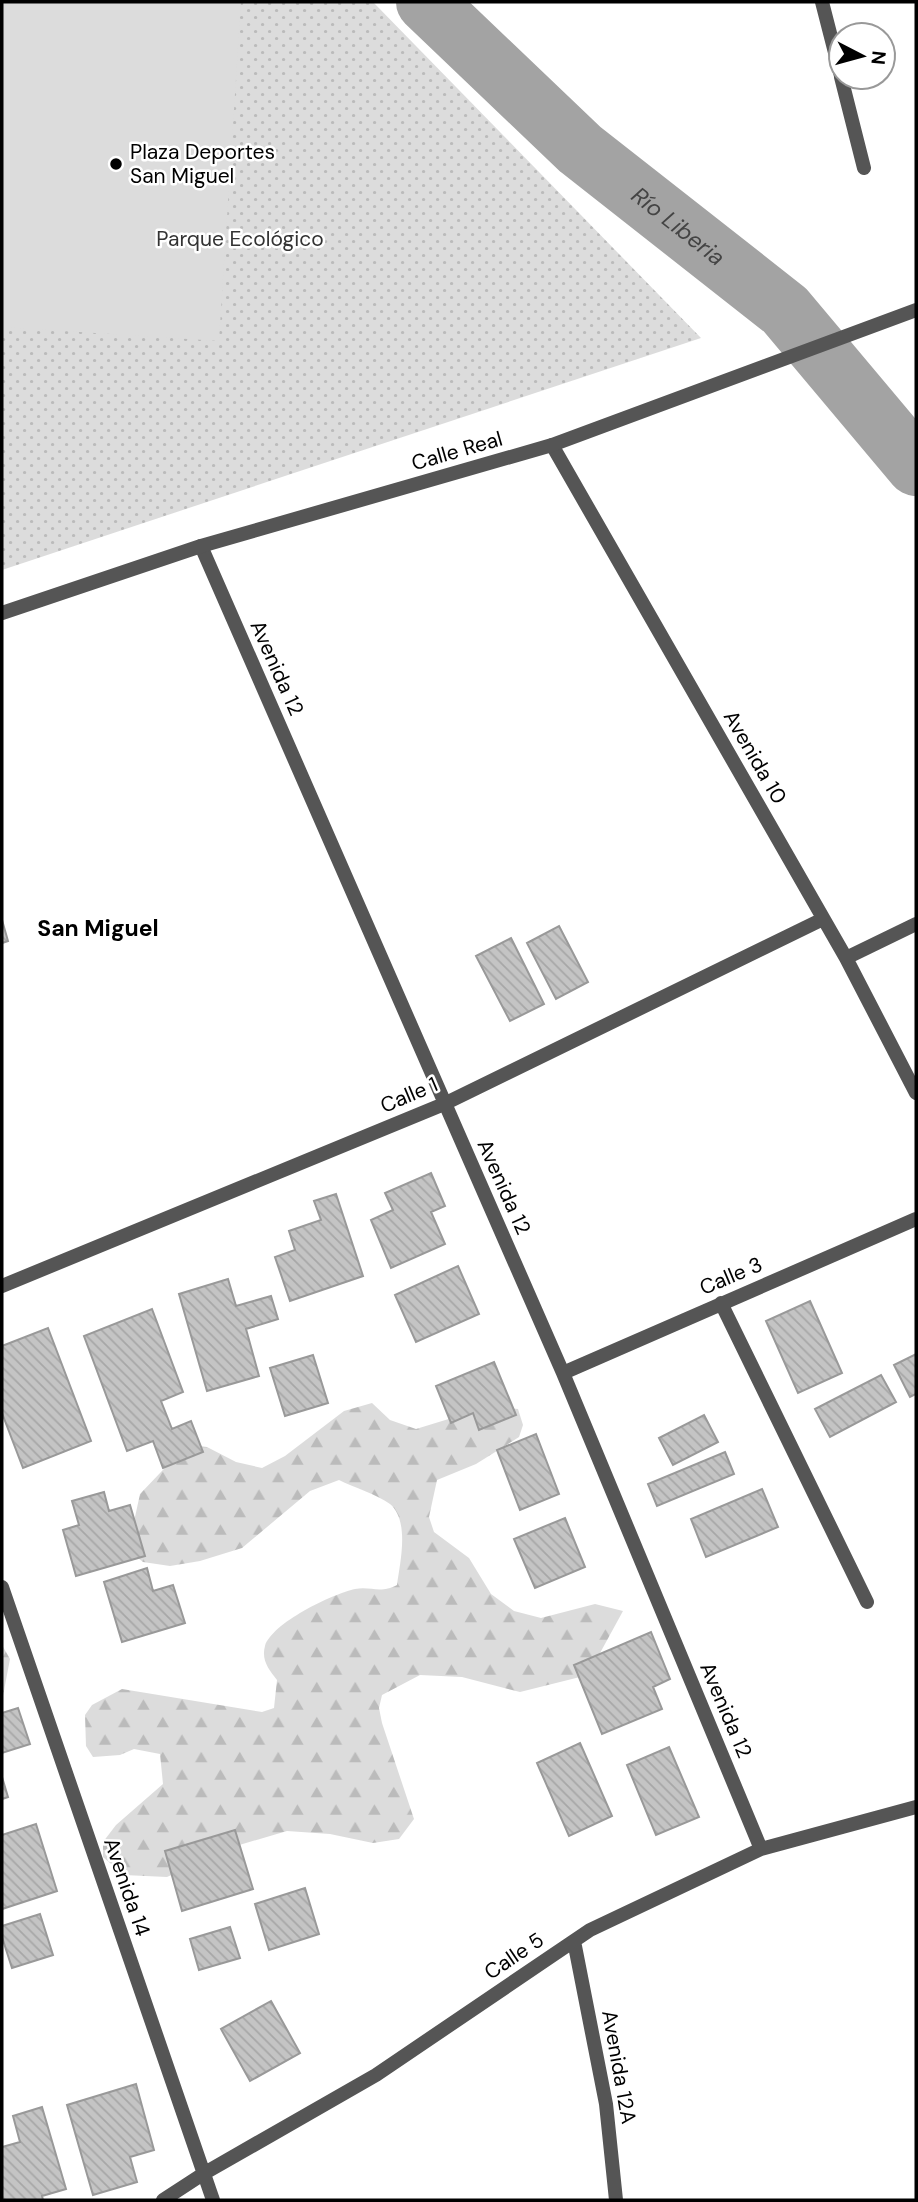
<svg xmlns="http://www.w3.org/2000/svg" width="918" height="2202" viewBox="0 0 918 2202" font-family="'DM Sans',sans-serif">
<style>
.forest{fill:url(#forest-firs)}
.park{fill:url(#park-dots)}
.pitch{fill:#dcdcdc}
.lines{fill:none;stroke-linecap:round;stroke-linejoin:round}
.river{stroke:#a3a3a3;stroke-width:60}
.building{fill:url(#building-back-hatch);stroke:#999;stroke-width:2}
.minor{stroke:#555;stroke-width:14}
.tertiary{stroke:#555;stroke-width:14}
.poi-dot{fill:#000;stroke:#fff;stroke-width:2.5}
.labels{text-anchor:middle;stroke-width:5;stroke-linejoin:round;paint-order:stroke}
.poi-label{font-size:21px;fill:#000;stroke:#fff;text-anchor:start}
.park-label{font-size:21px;fill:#333;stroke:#fff}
.street-label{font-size:21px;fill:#000;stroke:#fff}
.water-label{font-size:23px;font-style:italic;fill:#444;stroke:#fff}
.neighbourhood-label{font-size:23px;font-weight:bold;fill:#000;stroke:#fff}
</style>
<defs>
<pattern id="forest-firs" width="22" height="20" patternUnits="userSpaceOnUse" patternTransform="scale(1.75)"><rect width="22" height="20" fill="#dcdcdc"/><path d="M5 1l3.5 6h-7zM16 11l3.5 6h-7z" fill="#bbb"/></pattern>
<pattern id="park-dots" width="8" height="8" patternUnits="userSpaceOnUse" patternTransform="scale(1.75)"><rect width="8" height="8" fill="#dcdcdc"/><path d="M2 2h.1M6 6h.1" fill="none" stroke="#bbb" stroke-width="1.8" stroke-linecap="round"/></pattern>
<pattern id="building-back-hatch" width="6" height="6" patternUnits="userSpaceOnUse" patternTransform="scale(1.75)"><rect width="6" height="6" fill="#c4c4c4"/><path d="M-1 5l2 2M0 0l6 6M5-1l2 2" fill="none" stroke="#a7a7a7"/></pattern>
</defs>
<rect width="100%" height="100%" fill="#fff"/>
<path class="forest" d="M372 1403 390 1420 416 1429 491 1406 518 1409 523 1425 519 1437 476 1464 437 1480 429 1517 434 1532 469 1558 491 1594 514 1611 541 1618 595 1604 623 1611 588 1675 520 1692 462 1677 420 1675 382 1695 379 1708 382 1723 414 1819 399 1839 373 1843 330 1834 287 1831 236 1846 167 1877 124 1875 103 1857V1842L116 1825 163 1784 160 1754 134 1749 120 1755 93 1757 86 1746 85 1715 92 1705 122 1689 262 1712 274 1708 277 1680C269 1670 261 1660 265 1646 272 1623 332 1594 355 1589 371 1586 380 1594 397 1585 400 1563 410 1521 390 1504 378 1495 353 1487 339 1480L310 1491 242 1548 200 1561 170 1566 143 1562 132 1553 130 1540 140 1494 181 1451 195 1446 207 1447 236 1462 262 1468 285 1456 344 1411Z
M2 1645 10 1659 2 1701Z"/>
<path class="park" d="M2 2H373L701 338 2 570Z"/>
<path class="pitch" d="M2 2H241L219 341 2 327Z"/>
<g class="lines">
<path class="river" id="s1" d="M426 2 580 149 785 310 916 466"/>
</g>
<path class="building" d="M2 920 8 941 2 943Z
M559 926 588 982 556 999 527 943Z
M511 938 544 1004 510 1021 476 956Z
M431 1173 445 1206 431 1212 445 1244 391 1268 371 1220 393 1210 385 1193Z
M336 1194 363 1276 290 1301 275 1257 295 1250 289 1231 321 1220 314 1201Z
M458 1266 479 1314 416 1342 395 1295Z
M228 1279 236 1306 271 1296 278 1319 246 1329 259 1376 207 1391 179 1294Z
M810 1301 842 1373 798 1393 766 1321Z
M152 1309 183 1392 161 1401 172 1429 191 1421 203 1452 163 1468 153 1441 127 1451 84 1336Z
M48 1328 91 1441 23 1468 2 1413V1346Z
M916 1354V1394L910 1397 894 1365Z
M313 1355 328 1403 285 1416 270 1368Z
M494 1362 516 1415 479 1430 473 1413 451 1423 436 1386Z
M881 1375 896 1402 830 1437 815 1409Z
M704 1415 718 1442 673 1465 659 1438Z
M536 1434 559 1494 520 1510 497 1450Z
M725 1452 734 1474 657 1506 648 1484Z
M762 1489 778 1527 706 1557 691 1519Z
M104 1492 109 1511 130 1505 145 1556 76 1576 63 1530 79 1525 72 1501Z
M565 1518 585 1567 535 1588 514 1539Z
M147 1568 153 1591 173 1585 185 1623 122 1642 104 1582Z
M651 1632 670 1679 653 1687 662 1709 602 1734 574 1665Z
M18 1708 30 1744 2 1753V1713Z
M580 1743 612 1816 569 1836 537 1763Z
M669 1747 699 1817 656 1835 627 1765Z
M2 1777 8 1797 2 1799Z
M36 1824 57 1891 2 1909V1835Z
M235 1830 253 1889 182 1911 165 1851Z
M305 1888 319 1934 269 1950 255 1904Z
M40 1914 53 1955 12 1968 2 1937V1926Z
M230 1927 240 1958 199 1970 190 1939Z
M271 2001 300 2053 250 2081 221 2029Z
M136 2084 154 2150 130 2157 137 2182 93 2195 67 2105Z
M42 2107 66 2189 42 2196 43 2200H2V2147L20 2142 13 2116Z"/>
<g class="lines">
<path class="minor" d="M822 2 841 76
M841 77 864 168
M552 445 846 958 916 1093
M201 546 563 1373 761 1849
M846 958 916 924
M2 1286 444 1104 823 919
M721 1303 867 1602
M563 1373 916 1219
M2 1587 213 2200
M574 1941 606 2104 616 2200
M163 2200 203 2174 376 2075 590 1930 761 1849 916 1807"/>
<path class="tertiary" d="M2 613 201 546 552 445 916 310"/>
</g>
<circle class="poi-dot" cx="116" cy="164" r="7"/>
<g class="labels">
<g class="poi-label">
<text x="130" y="159">Plaza Deportes<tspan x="130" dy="24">San Miguel</tspan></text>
</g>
<g class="park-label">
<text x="240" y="246">Parque Ecológico</text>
</g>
<g class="street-label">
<text transform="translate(457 451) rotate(-16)" y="7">Calle Real</text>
<text transform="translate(277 668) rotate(66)" y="7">Avenida 12</text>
<text transform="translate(755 757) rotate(60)" y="7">Avenida 10</text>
<text transform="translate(409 1095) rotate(-23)" y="7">Calle 1</text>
<text transform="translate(504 1187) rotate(66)" y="7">Avenida 12</text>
<text transform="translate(731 1276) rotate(-23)" y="7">Calle 3</text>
<text transform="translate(726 1710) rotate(67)" y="7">Avenida 12</text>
<text transform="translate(127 1887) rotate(71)" y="7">Avenida 14</text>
<text transform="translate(514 1956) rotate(-34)" y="7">Calle 5</text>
<text transform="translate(619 2067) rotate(80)" y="7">Avenida 12A</text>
</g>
<g class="water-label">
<text dy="8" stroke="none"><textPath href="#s1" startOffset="338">Río Liberia</textPath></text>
</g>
<g class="neighbourhood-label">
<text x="98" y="936">San Miguel</text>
</g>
</g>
<rect width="918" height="2202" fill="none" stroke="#000000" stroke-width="7"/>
<g transform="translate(862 56) rotate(96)"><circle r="33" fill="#ffffff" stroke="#999999" stroke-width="2"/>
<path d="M0-5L12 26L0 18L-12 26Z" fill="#000000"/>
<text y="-10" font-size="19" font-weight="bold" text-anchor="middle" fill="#000000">N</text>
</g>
</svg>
